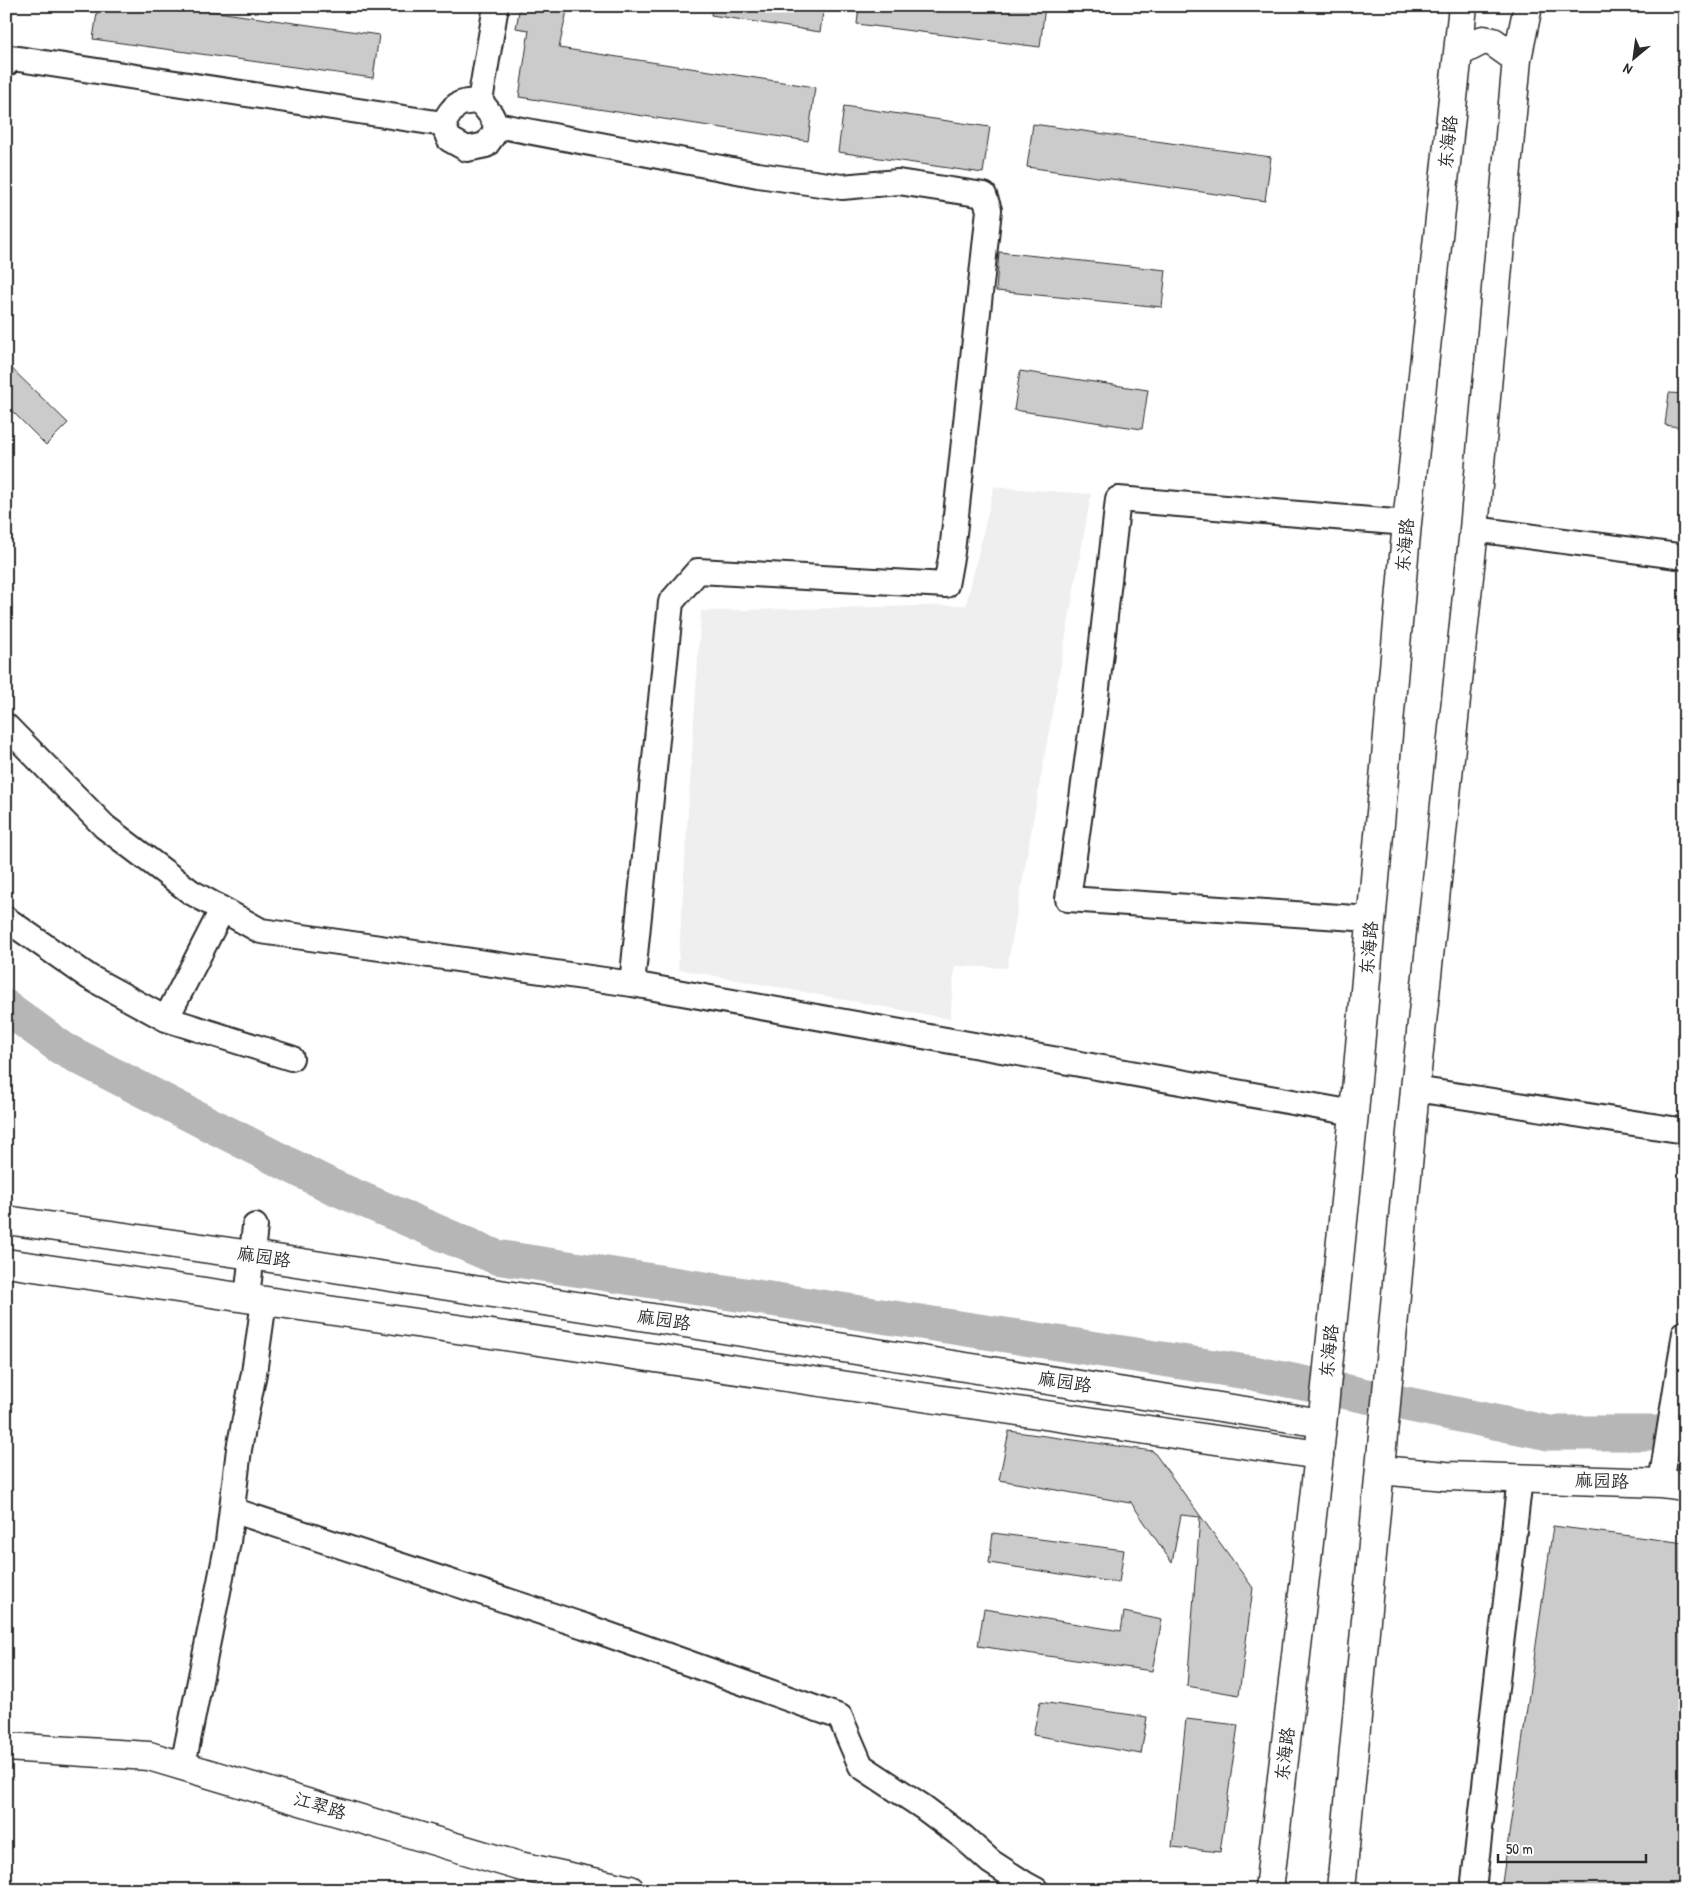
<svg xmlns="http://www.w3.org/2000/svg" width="1691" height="1896" viewBox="0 0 1691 1896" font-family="'Patrick Hand','LXGW WenKai TC',sans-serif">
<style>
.built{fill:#efefef}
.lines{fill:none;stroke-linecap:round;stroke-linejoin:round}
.river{stroke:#b6b6b6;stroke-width:35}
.building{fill:#cbcbcb;stroke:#2b2b2b}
.minor-casing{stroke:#2b2b2b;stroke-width:28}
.tertiary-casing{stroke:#2b2b2b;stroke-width:31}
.primary-casing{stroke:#2b2b2b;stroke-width:31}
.minor{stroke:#fff;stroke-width:24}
.tertiary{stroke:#fff;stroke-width:28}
.primary{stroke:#fff;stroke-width:28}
.labels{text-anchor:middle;stroke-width:4;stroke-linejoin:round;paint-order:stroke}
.street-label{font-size:18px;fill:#2b2b2b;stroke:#fff}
</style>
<rect width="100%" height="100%" fill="#fff"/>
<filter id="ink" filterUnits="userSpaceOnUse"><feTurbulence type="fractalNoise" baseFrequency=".02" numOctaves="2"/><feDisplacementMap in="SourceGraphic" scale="10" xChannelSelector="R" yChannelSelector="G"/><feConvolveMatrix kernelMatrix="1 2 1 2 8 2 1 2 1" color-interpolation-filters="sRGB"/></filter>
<g filter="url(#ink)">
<path class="built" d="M994 487 1091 494 1007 968 955 966 950 1019 678 969 701 611 966 605Z"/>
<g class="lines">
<path class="river" d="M6 1007 63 1049 197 1118 331 1186 496 1257 1253 1373 1549 1433H1685"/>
</g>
<path class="building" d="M98 6H175L379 35 373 78 93 39Z
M520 6H568L559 48 815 87 808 141 519 97 529 30 516 28Z
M712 6H824L820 32 711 15Z
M859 6H1045L1040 47 857 24Z
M844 106 990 127 983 173 838 152Z
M1033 124 1271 157 1265 201 1027 167Z
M999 252 1166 270 1162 307 996 291Z
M6 363 68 423 46 445 6 405Z
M1020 371 1148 390 1142 429 1014 410Z
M1669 393 1685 394V428L1665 425Z
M1009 1431 1153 1451 1253 1588 1239 1695 1187 1686 1200 1517 1181 1515 1172 1563 1130 1501V1503L999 1480Z
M1553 1526 1685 1543V1819L1676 1890H1501Z
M993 1533 1124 1550 1119 1583 989 1563Z
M984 1609 1121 1631 1124 1612 1162 1620 1152 1671 978 1646Z
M1040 1702 1147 1717 1141 1754 1033 1735Z
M1186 1719 1238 1725 1220 1852 1172 1847Z"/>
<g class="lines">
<g class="minor-casing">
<path id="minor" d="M6 64 12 58 443 124
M480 101 491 115 496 125 494 134 486 145 467 149 449 139 443 124C455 104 456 102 480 101Z
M480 101 496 6
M496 125 758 175 842 187 898 182 984 195 989 210 952 552 946 585 698 571 671 602 632 984
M1474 529 1685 557
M6 726 105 827 191 892 261 931 632 984 1354 1113
M6 919 89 977 166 1019 291 1058
M1371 919 1068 899 1096 697 1118 499 1407 523
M166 1019 222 910
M1415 1089 1685 1131
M247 1298 255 1226
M1661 1483 1685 1333
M232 1510 584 1626 840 1717 861 1766 923 1807 963 1837 991 1862 1025 1884 1036 1890
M183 1765 228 1542 239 1449 254 1373 264 1301
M1473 1890 1520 1478"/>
</g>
<g class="tertiary-casing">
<path id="tertiary" d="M6 1220 251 1255 1322 1423
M6 1263 1319 1455
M1380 1470 1446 1476 1661 1483 1685 1486
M6 1747 149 1756 519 1866 630 1890"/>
</g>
<g class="primary-casing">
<path id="primary" d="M1458 53 1483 40 1493 42 1517 59
M1269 1890 1319 1455 1354 1113 1407 523 1463 6
M1341 1890 1415 1089 1474 529 1517 59 1528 6"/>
</g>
<use href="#minor" class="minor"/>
<use href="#tertiary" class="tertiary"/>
<use href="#primary" class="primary"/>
</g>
</g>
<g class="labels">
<g class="street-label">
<text transform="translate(1448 142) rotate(-84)" y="6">东海路</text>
<text transform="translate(1405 545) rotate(-85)" y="6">东海路</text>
<text transform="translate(1369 948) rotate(-85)" y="6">东海路</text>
<text transform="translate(264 1257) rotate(9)" y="6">麻园路</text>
<text transform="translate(664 1320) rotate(9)" y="6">麻园路</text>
<text transform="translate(1329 1351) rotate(-84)" y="6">东海路</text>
<text transform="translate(1065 1382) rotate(9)" y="6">麻园路</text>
<text transform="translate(1602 1481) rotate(2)" y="6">麻园路</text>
<text transform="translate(1285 1754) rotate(-83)" y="6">东海路</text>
<text transform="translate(320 1806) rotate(17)" y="6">江翠路</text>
</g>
</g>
<rect width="1691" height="1896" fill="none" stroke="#fff" stroke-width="25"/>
<rect x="12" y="12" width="1666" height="1871" fill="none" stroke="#2b2b2b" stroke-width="2" filter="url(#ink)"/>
<g transform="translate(1634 58) rotate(209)" stroke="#ffffff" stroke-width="4" paint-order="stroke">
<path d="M0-4L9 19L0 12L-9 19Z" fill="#2b2b2b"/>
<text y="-8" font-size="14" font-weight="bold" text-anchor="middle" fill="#2b2b2b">N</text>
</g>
<path d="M1498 1854v8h148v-8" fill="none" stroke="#2b2b2b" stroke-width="2.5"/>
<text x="1506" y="1854" font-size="15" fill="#2b2b2b" stroke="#ffffff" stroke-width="4" paint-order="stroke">50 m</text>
</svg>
